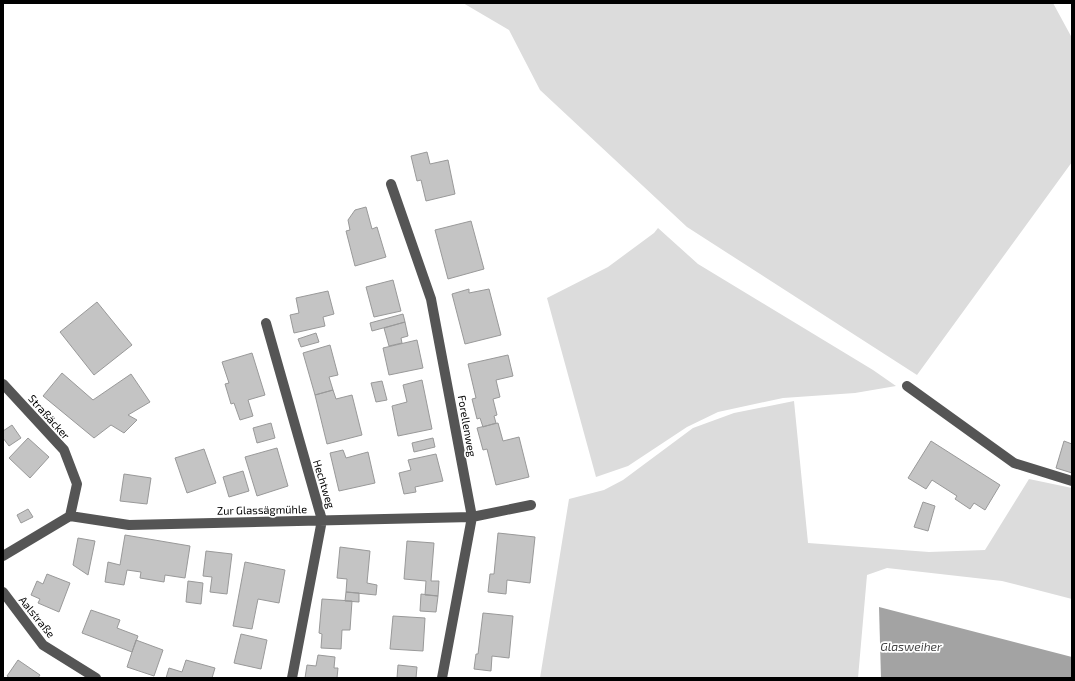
<svg xmlns="http://www.w3.org/2000/svg" width="1075" height="681" viewBox="0 0 1075 681" font-family="'Exo 2',sans-serif">
<style>
.green{fill:#dcdcdc}
.water{fill:#a3a3a3}
.building{fill:#c4c4c4;stroke:#999}
.lines{fill:none;stroke-linecap:round;stroke-linejoin:round}
.minor{stroke:#555;stroke-width:10}
.labels{text-anchor:middle;stroke-width:3.5;stroke-linejoin:round;paint-order:stroke}
.street-label{font-size:11px;fill:#000;stroke:#fff}
.water-label{font-size:12px;font-style:italic;fill:#444;stroke:#fff}
</style>
<rect width="100%" height="100%" fill="#fff"/>
<path class="green" d="M463 3H1053L1072 38V162L917 375 687 227 540 90 509 30Z
M658 228 698 264 873 370 896 386 855 393 783 398 718 412 687 427 628 466 596 477 547 298 608 267 654 233Z
M794 401 808 543 929 552 985 550 1029 479 1072 488V599L1002 581 887 568 867 575 858 678H540L569 499 604 490 623 480 693 428 734 413Z"/>
<path class="water" d="M879 607 1072 657V678H881Z"/>
<path class="building" d="M427 152 430 164 448 160 455 194 426 201 421 180 417 181 411 156Z
M366 207 372 229 377 227 386 257 355 266 346 231 350 230 348 220 355 210Z
M471 221 484 269 448 279 435 230Z
M393 280 401 311 374 317 366 287Z
M469 289V293L489 289 501 335 465 344 452 294Z
M328 291 334 314 323 317 325 326 294 333 290 315 299 313 296 298Z
M97 302 132 345 94 375 60 332Z
M403 314 405 322 372 331 370 323Z
M405 322 408 336 401 338 402 343 389 346 384 328Z
M316 333 319 342 301 347 298 339Z
M417 340 423 368 389 375 383 348Z
M330 345 338 375 329 377 333 390 315 395 303 353Z
M252 353 265 395 248 400 253 416 240 420 234 403 231 404 225 384 229 383 222 362Z
M508 355 513 376 496 380 500 397 493 399 497 415 494 416 496 423 483 427 480 418 477 419 472 399 476 398 468 364Z
M62 373 93 400 131 374 150 402 128 415 137 420 124 433 111 425 94 438 43 396Z
M422 380 432 429 398 436 392 406 407 402 403 385Z
M382 381 387 400 376 402 371 383Z
M333 390 336 399 352 395 362 435 327 444 315 395Z
M271 423 275 438 257 443 253 428Z
M498 423 503 441 519 437 529 477 496 485 487 449 483 450 477 428Z
M12 425 21 438 9 446 3 438V431Z
M28 438 49 457 30 478 9 458Z
M433 438 435 447 414 452 412 443Z
M931 441 1000 485 985 510 974 503 970 509 955 499 957 496 932 480 926 489 908 478Z
M1064 441 1072 444V473L1056 468Z
M277 448 288 486 257 496 245 457Z
M204 449 216 483 187 493 175 458Z
M343 450 346 458 368 452 375 483 339 491 330 453Z
M436 454 443 481 415 487 416 492 404 494 399 473 411 470 408 460Z
M243 471 249 491 229 497 223 477Z
M124 474 151 478 147 504 120 501Z
M923 502 935 506 928 531 914 527Z
M28 509 33 517 21 523 17 515Z
M498 533 535 537 530 583 507 580 506 594 488 592 490 574H494Z
M125 535 190 546 185 578 165 575 164 582 140 578 141 572 127 570 124 585 105 582 108 562 120 565Z
M78 538 95 541 88 575 73 565Z
M407 541 434 543 431 581H439L438 596 425 595 426 581 404 579Z
M340 547 370 551 367 583 377 585 376 595 346 592 347 579 337 578Z
M206 551 232 554 227 594 210 592 212 577 203 576Z
M245 562 285 570 279 603 258 599 252 629 233 626Z
M47 574 70 583 59 612 38 603 40 599 31 595 37 581 43 584Z
M188 581 203 583 201 604 186 602Z
M346 592 359 593V602L345 601Z
M421 594 438 596 436 612 420 611Z
M322 599 352 601 350 630H342L341 649 321 648 322 634 319 633Z
M91 610 120 620 117 628 138 636 132 652 82 633Z
M483 613 513 616 509 658 492 656 491 671 474 669 476 654H478Z
M393 616 425 618 423 651 390 649Z
M241 634 267 640 261 669 234 663Z
M136 640 163 650 154 676 127 667Z
M318 655 335 657 334 668H338L337 678H305L307 665 316 666Z
M18 660 40 675 38 678H10L7 676Z
M186 660 215 668 212 678H166L169 668 182 672Z
M398 665 417 667 416 678H397Z"/>
<g class="lines">
<path class="minor" d="M391 184 431 299 472 517 442 678
M266 323 322 520 292 678
M3 384 64 450 77 484 70 516
M907 386 1014 463 1072 481
M3 556 70 516 129 525 472 517 531 505
M3 592 43 645 96 678"/>
</g>
<g class="labels">
<g class="street-label">
<text transform="translate(49 417) rotate(48)" y="4">Straßäcker</text>
<text transform="translate(467 426) rotate(80)" y="4">Forellenweg</text>
<text transform="translate(324 484) rotate(73)" y="4">Hechtweg</text>
<text transform="translate(262 510) rotate(-1)" y="4">Zur Glassägmühle</text>
<text transform="translate(37 617) rotate(51)" y="4">Aalstraße</text>
</g>
<g class="water-label">
<text x="911" y="651">Glasweiher</text>
</g>
</g>
<rect width="1075" height="681" fill="none" stroke="#000000" stroke-width="8"/>
</svg>
